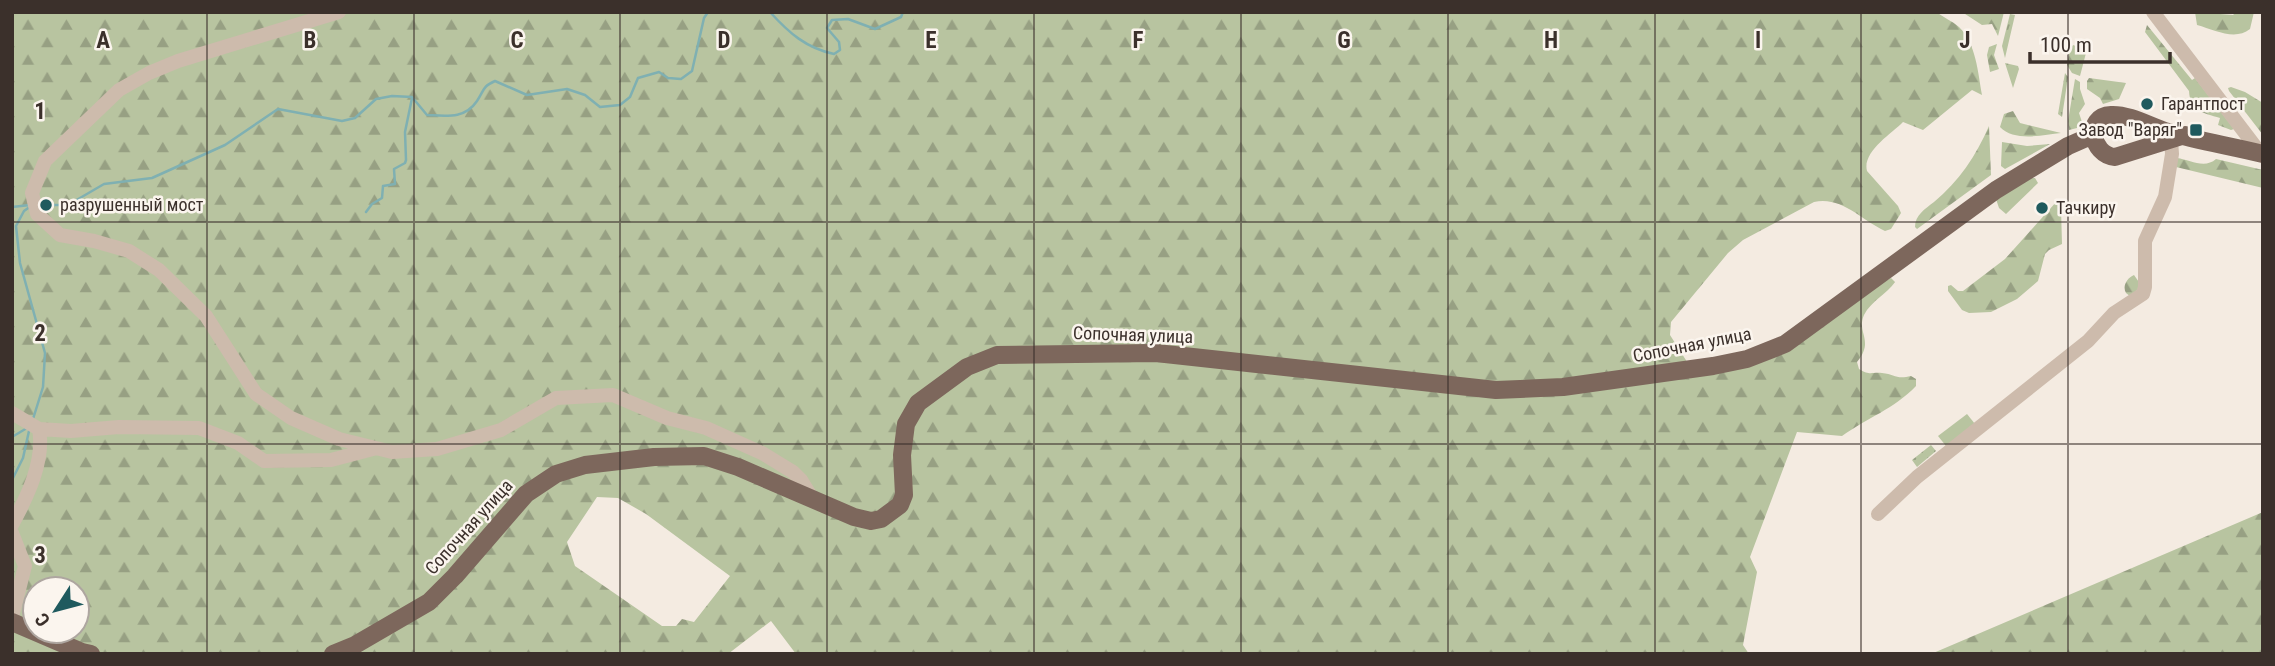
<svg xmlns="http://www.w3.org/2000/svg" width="2275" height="666" viewBox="0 0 2275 666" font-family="'Roboto Condensed',sans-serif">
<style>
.grass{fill:url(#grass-tufts)}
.forest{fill:url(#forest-firs);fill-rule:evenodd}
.park{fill:url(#park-dots)}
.pitch{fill:#b8c4a0}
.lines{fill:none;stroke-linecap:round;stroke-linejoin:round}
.stream{stroke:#7fb0b2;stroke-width:2.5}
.minor{stroke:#cdbbac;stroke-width:14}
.major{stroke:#7d675c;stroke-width:18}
.grid{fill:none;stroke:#3b302b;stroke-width:2;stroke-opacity:0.55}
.poi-dot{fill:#1f5a5e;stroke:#fbf5ee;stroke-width:2.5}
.labels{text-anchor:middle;stroke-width:5;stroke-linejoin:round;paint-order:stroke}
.poi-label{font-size:18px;fill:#3b302b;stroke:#fbf5ee;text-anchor:start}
.street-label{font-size:18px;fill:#3b302b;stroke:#fbf5ee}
.grid-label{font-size:23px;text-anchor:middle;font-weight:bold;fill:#3b302b;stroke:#fbf5ee;stroke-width:5;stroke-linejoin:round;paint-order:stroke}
</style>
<defs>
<pattern id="grass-tufts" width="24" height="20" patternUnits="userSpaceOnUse" patternTransform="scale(1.75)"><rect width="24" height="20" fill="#b8c4a0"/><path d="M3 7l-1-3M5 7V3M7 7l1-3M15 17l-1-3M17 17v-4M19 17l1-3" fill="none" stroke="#97a083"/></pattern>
<pattern id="forest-firs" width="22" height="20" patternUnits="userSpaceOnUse" patternTransform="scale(1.75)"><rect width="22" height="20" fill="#b8c4a0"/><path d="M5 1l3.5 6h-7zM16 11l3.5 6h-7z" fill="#97a083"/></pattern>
<pattern id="park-dots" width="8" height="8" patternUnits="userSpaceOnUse" patternTransform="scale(1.75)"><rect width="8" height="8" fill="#b8c4a0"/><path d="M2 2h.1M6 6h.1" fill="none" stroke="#97a083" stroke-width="1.8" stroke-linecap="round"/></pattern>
</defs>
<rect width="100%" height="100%" fill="#f4ebe1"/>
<path class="grass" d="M2010 14 2015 15 2005 58 2002 46Z
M2005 63 2018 66 2019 69 2013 88Z
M2065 73 2068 77 2062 117 2058 114Z"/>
<path class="forest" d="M12 12H1936C1943 17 1952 21 1959 27 1976 43 1978 73 1982 95L1972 90 1923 130 1903 122C1891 134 1862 152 1867 171L1898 206 1901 213 1891 229 1885 231C1861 220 1842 196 1814 202L1743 240 1728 253 1671 322 1670 335 1689 365 1716 371 1891 278 1895 282C1887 294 1871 301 1864 315 1856 333 1875 340 1857 362L1859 369C1871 376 1870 372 1882 373 1895 374 1896 380 1911 376L1916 379V386C1894 409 1867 418 1842 436L1797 432 1750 557 1757 572 1743 645 1749 654H796L771 621 728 654H12ZM597 497 618 498 646 514 730 576 694 622 682 619 676 626H662L575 566 567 542ZM35 589H77V631H35Z
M1962 12H2004L1998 36 1992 24 1982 25Z
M2195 12 2233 15 2236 12H2254L2250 29C2235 41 2215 30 2197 25Z
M2147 25 2192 80 2195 78 2234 129 2231 130 2218 125 2220 118C2203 113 2190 111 2189 91L2145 32Z
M1997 44 1994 55 1999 69 1990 72 1987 55 1989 47Z
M2073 45 2084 49 2086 53 2080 76 2072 73 2067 65 2070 49Z
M2089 78 2126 83 2119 99 2103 104 2100 98 2087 89V81Z
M2075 79 2080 82V89L2085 104 2079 113 2082 122 2077 128 2069 130 2068 121Z
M2231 87 2245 92 2263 103V135L2229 91 2228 88Z
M2013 111 2020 123 2061 133C2043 135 2014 142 2000 127L2004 114Z
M1989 126 1991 175 1917 229 1915 227C1915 215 1925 209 1934 202 1959 181 1976 156 1989 126Z
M2002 142 2027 146 2050 144 2005 169 2001 166Z
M2177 158C2190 160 2205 169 2216 159L2263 170V188L2176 167Z
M2029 178H2035L2038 183 2006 214 1999 208 1996 199Z
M2057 201 2061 208 2062 244 2049 250 2045 254 2038 281 2017 299 1991 312 1969 313 1962 310 1948 291V286L1951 285 1958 291H1963L2005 259Z
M2134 275 2141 285 2131 297 2126 293C2122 286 2127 278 2134 275Z
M2263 512V654H1931Z"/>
<path class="park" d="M1931 445 1936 451 1917 467 1912 460Z"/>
<path class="pitch" d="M1967 414 1975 424 1946 446 1938 436Z"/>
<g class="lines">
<path class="stream" d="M770 12C789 33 806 48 834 54L840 50 839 42 827 28 832 20 848 19 875 29 901 17 903 12
M40 205H68L104 184 152 178 225 145 278 109 342 121 355 118 376 99 392 96 412 97 427 115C447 116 465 119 477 101 485 89 482 87 495 81L527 95 567 89 585 95 600 107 620 105 630 97 638 78 659 72 668 78 681 79 692 71 704 18 708 12
M31 206 24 211 16 226 20 263 45 353 43 387 33 419
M12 207 30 205
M366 212 372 204 382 198 383 186 395 184 394 169 405 163 406 160 405 132 412 98
M12 437 27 428
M12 480 23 458 29 431"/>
<path class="minor" d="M339 12 178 61 149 73 119 90 45 161 32 193 37 214 60 235 94 241 129 251 159 270 206 316 256 394 291 418 339 439 392 452 437 449 501 430 556 398 613 395 667 418 706 428 762 453 793 472 801 480 812 498
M2153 12 2261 154
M12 413 39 429 71 431 119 427 199 428 238 443 264 461 331 460 373 449
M1878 514 1917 477 2088 341 2114 313 2143 294 2145 287V241L2165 197 2172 154 2171 140
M12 525C27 497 45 461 39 429
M12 533 25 566 12 617"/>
<path class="major" d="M2185 135 2115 157C2091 155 2084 116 2111 115 2130 114 2151 127 2168 132 2199 141 2231 146 2263 154
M12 622 82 652 91 654
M333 654 355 645 429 602 455 576 526 494 556 474 585 465 654 457 704 456 738 467 854 517 871 521 881 519 900 505 904 495 902 455 906 424 918 403 967 367 997 355 1156 353 1496 390 1563 387 1713 366 1747 359 1785 344 1996 190 2068 146 2093 135"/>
</g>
<path class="grid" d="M207 12V654M414 12V654M620 12V654M827 12V654M1034 12V654M1241 12V654M1448 12V654M1655 12V654M1861 12V654M2068 12V654M12 222H2263M12 444H2263"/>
<g class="poi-dot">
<circle cx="2147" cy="104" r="7"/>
<rect x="2189" y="123" width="14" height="14" rx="3.5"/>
<circle cx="46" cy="205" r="7"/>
<circle cx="2042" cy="208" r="7"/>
</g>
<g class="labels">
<g class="poi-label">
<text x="2161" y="110">Гарантпост</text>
<text x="2182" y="136" text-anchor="end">Завод "Варяг"</text>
<text x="60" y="211">разрушенный мост</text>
<text x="2056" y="214">Тачкиру</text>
</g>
<g class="street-label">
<text transform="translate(1133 335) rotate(2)" y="6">Сопочная улица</text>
<text transform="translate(1692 345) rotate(-11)" y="6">Сопочная улица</text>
<text transform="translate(469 527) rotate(-48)" y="6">Сопочная улица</text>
</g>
</g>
<g class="grid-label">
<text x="103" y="48">A</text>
<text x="310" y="48">B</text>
<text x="517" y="48">C</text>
<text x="724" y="48">D</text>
<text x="931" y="48">E</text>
<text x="1138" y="48">F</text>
<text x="1344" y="48">G</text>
<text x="1551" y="48">H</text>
<text x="1758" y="48">I</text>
<text x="1965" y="48">J</text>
<text x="40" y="119">1</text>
<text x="40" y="341">2</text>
<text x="40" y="563">3</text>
</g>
<rect width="2275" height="666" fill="none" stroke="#3b302b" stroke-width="28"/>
<g transform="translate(56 610) rotate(234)"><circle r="33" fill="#fbf5ee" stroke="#aea6a0" stroke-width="2"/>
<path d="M0-5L12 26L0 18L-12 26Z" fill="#1f5a5e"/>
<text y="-10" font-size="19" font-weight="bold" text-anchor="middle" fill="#3b302b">С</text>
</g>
<path d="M2030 52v10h140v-10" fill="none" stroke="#3b302b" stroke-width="3.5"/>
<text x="2040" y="52" font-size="21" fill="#3b302b" stroke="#fbf5ee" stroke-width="5" paint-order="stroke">100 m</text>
</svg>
